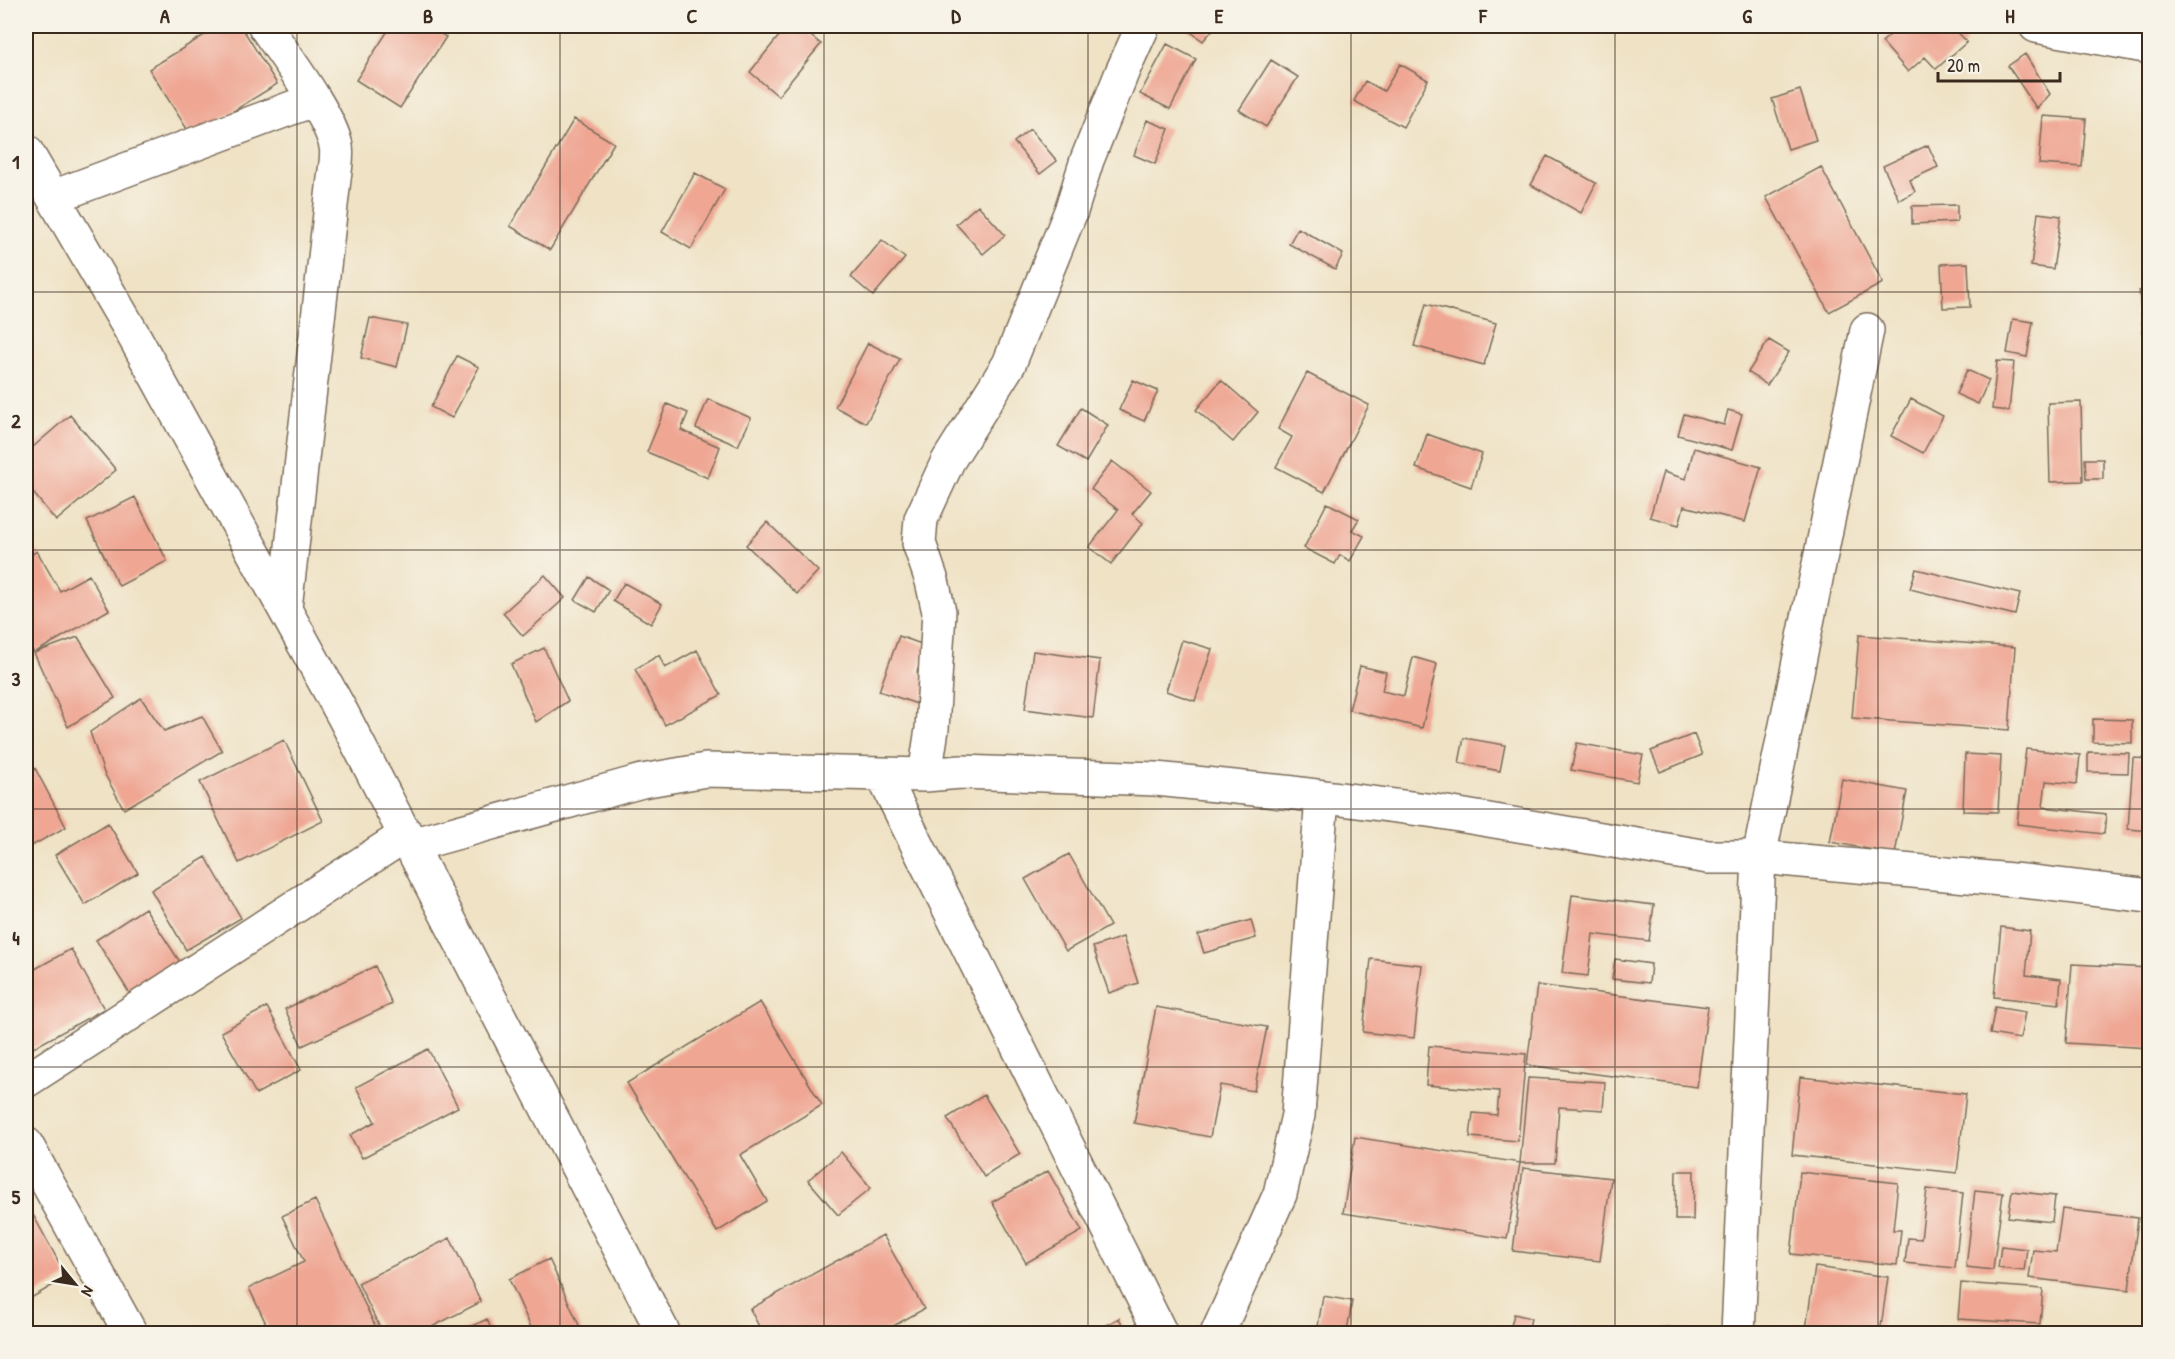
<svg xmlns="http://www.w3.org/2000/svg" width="2175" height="1359" viewBox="0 0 2175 1359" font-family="'Patrick Hand',sans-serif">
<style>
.building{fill:#efa794}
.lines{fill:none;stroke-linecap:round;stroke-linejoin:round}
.street-casing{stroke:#7a6a58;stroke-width:36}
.street{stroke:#fff;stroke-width:33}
.grid{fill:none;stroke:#3b2a1e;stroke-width:1.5;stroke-opacity:0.55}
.neatline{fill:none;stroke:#3b2a1e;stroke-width:2}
.grid-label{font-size:20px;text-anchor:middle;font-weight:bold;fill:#3b2a1e}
</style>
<rect width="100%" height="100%" fill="#f7f3e8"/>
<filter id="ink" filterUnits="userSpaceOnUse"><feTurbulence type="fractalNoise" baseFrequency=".0167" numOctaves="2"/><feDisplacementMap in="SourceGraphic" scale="12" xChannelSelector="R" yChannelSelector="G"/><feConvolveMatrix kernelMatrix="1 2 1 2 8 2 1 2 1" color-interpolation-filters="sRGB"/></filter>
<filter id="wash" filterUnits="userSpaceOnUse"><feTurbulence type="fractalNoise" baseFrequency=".008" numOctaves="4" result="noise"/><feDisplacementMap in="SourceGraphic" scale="24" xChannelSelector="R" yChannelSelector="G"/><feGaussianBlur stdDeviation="1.35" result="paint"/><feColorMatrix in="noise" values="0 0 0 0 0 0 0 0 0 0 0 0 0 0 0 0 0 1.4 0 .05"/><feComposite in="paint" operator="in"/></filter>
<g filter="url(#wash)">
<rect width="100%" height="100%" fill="#efe2c5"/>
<g id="blocks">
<path class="building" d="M219 26H241L277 84 192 137 149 69Z
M391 26H428L446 37 400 108 356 80Z
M787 26H798L821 44 778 96 750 72Z
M1183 26H1216L1203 41Z
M1900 26H1952L1967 42 1936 69 1925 57 1908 72 1882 42Z
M1167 44 1196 59 1170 109 1140 94Z
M2025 54 2050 94 2037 109 2008 66Z
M1271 60 1298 77 1266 127 1239 110Z
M1400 64 1428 80 1403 127 1354 101 1365 81 1384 91Z
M1800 90 1816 140 1788 149 1772 99Z
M2043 116 2086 119 2082 167 2039 164Z
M574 119 614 143 550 250 510 226Z
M1147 120 1169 129 1155 164 1134 155Z
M1030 129 1057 161 1040 174 1014 142Z
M1928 145 1938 167 1910 180 1915 192 1899 200 1883 166Z
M1547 156 1596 183 1581 213 1531 185Z
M1821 167 1883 283 1829 312 1766 197Z
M695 173 725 189 691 249 662 232Z
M978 205 1005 235 983 254 956 224Z
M1957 205V222L1912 224V206Z
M2038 213 2061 216 2053 269 2031 266Z
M1298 228 1343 254 1335 269 1289 244Z
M882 240 905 258 873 296 851 277Z
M1968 263 1970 307 1943 308 1941 264Z
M2150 290V333L2143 334 2139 291Z
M1426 304 1496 323 1484 365 1414 346Z
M370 318 407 325 397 367 361 358Z
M2013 319 2033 322 2027 357 2007 353Z
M1769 340 1789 352 1767 385 1748 372Z
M868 343 900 359 866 423 835 407Z
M457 356 479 367 452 418 431 407Z
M1997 361 2014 362 2009 411 1992 409Z
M1967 370 1989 380 1978 404 1956 394Z
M1307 373 1369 405 1324 492 1276 467 1292 437 1278 429Z
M1133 380 1158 391 1144 421 1119 410Z
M1221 380 1258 412 1233 442 1196 410Z
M708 399 751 418 738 446 696 428Z
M1911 399 1943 416 1923 453 1891 436Z
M2081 402 2083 481 2050 482 2048 403Z
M667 404 688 413 681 430 720 447 708 478 647 452Z
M1081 408 1108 425 1086 462 1058 446Z
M1728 410 1742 414 1732 450 1678 435 1684 414 1724 425Z
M70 415 116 470 56 521 26 484V453Z
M1427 434 1482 454 1471 487 1416 468Z
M1694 448 1761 467 1745 522 1684 506 1679 525 1650 517 1663 472 1686 479Z
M2085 459H2103V479H2086Z
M1112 461 1151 491 1132 514 1143 523 1111 564 1089 547 1118 510 1091 489Z
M135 497 167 561 119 586 87 521Z
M1327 503 1359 519 1352 530 1364 536 1350 561 1340 555 1335 564 1304 548Z
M767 522 818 571 797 594 746 545Z
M37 551 60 591 89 575 109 610 34 653 26 639V558Z
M1916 569 2020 594 2015 615 1910 589Z
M545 575 565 598 523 636 503 613Z
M589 577 609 590 596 612 575 600Z
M624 583 662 604 651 624 613 601Z
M1859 635 2015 647 2009 730 1852 718Z
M899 636 927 646 917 672 930 676 920 705 879 691Z
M78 637 115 698 68 727 34 653Z
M1182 640 1212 649 1195 701 1166 691Z
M544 648 568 701 536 722 511 664Z
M697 650 721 695 665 725 635 669 659 655 665 668Z
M1033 651 1100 660 1093 718 1025 709Z
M1413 657 1437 664 1422 728 1349 710 1360 666 1386 672 1382 691 1404 696Z
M141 698 164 731 202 716 222 751 124 809 104 773 90 732Z
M2093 719 2132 720V743L2093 742Z
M1694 734 1702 755 1660 772 1651 751Z
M1464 738 1505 745 1500 771 1459 763Z
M284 740 323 821 239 863 200 782Z
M1577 743 1643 755 1637 782 1571 770Z
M2026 749 2080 755 2077 784 2046 781 2043 807 2106 814 2104 834 2017 824Z
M2088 752 2129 753 2128 773 2088 772Z
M1965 754 2001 756 1998 812 1963 811Z
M2133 758 2150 759V831L2128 829Z
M35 768 66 827 26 849V773Z
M1842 779 1907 791 1895 854 1830 842Z
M108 823 138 873 85 905 55 855Z
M1069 854 1110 926 1066 951 1025 879Z
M206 857 241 918 186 950 151 890Z
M1572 895 1654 905 1649 941 1593 934 1588 976 1562 973Z
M145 908 180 962 130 994 96 940Z
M1251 920 1256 938 1204 953 1198 935Z
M2001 927 2030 931 2026 975 2061 979 2059 1004 1994 997Z
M1123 937 1138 983 1109 993 1093 947Z
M71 949 104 1009 26 1052V974Z
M1371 959 1422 965 1414 1038 1363 1032Z
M1615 959 1651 964 1649 983 1612 979Z
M2072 964 2150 968V1048L2066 1043Z
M375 966 392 1004 302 1046 285 1009Z
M1537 985 1708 1007 1697 1087 1527 1065Z
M760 1002 822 1105 740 1155 767 1201 717 1232 627 1083Z
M267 1007 301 1070 256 1094 221 1032Z
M1156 1007 1267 1027 1254 1091 1220 1085 1210 1137 1134 1123Z
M1995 1007 2025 1012 2020 1039 1990 1034Z
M1429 1046 1526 1054 1518 1141 1470 1137 1473 1113 1497 1115 1499 1091 1426 1085Z
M428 1049 458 1107 362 1158 350 1135 375 1122 356 1087Z
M1800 1077 1966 1094 1957 1173 1792 1155Z
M1528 1078 1605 1082 1603 1110 1559 1107 1555 1163H1520L1507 1239 1343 1213 1355 1137 1520 1163Z
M984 1095 1020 1154 984 1177 947 1118Z
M841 1152 871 1188 838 1215 808 1180Z
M1523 1168 1611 1178 1600 1261 1513 1251Z
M1048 1171 1082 1231 1026 1263 992 1202Z
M1676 1171H1694L1693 1220H1675Z
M1800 1172 1898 1183 1893 1230H1901L1897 1265 1791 1254Z
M1927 1189 1963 1193 1955 1268 1905 1263 1908 1238 1921 1239Z
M1975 1190 2003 1193 1993 1270 1966 1267Z
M2012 1191 2055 1196 2052 1222 2008 1217Z
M315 1200 379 1334H271L249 1288 304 1262 282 1216Z
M26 1202 67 1277 26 1301Z
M2062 1209 2138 1218 2129 1290 2029 1278 2033 1250 2056 1252Z
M883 1235 924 1309 879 1334H763L750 1309Z
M450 1238 481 1302 418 1334H383L358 1283Z
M2001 1246 2027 1249 2024 1271 1998 1268Z
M549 1259 583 1334H534L509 1279Z
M1815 1267 1888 1277 1880 1334H1770V1327L1806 1329Z
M1961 1283 2043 1289 2040 1324 1958 1319Z
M1323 1296 1352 1301 1347 1331 1318 1326Z
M1514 1314 1531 1318 1528 1334H1509Z
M1119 1318 1127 1334H1090Z
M487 1319 493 1334H456Z
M249 1326 254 1334H236Z
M1667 1327 1693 1332V1334H1666Z
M1972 1328 2020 1332V1334H1972Z"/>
</g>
</g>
<g filter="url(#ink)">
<use href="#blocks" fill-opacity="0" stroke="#7a6a58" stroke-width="1.5"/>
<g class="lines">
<g class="street-casing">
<path id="street" d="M265 26C285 56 329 113 336 146 338 156 335 169 334 179L285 608
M2036 26 2150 47
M26 151 134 336 343 715 664 1334
M53 197 313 100
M882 774 1161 1334
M925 775 932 729 939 612 932 581 919 543 921 519 948 461 1009 364 1071 211 1087 160 1123 70 1143 26
M412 845 642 781 706 770 925 775 961 772 1156 779 1294 793 1435 811 1708 857H1759L2023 881 2150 896
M26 1081 407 834
M26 1144 131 1334
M1217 1334 1280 1194 1298 1115 1322 797
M1738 1334 1759 857 1867 330"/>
</g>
<use href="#street" class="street"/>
</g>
</g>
<path class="grid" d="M297 26V1334M560 26V1334M824 26V1334M1088 26V1334M1351 26V1334M1615 26V1334M1878 26V1334M26 292H2150M26 550H2150M26 809H2150M26 1067H2150"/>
<rect width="2175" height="1359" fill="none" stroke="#f7f3e8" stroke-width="66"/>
<g transform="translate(75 1284) rotate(120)" stroke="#f7f3e8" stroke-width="4.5" paint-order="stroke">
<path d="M0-4.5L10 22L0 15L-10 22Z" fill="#3b2a1e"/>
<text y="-9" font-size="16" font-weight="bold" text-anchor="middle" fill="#3b2a1e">N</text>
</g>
<path d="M1938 72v9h122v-9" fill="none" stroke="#3b2a1e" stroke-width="3"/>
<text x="1947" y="72" font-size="18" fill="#3b2a1e" stroke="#f7f3e8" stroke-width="4.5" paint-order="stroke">20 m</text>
<rect x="33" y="33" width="2109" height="1293" class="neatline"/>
<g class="grid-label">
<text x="165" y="23">A</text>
<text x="428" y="23">B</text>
<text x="692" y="23">C</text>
<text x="956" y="23">D</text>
<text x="1219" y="23">E</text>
<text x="1483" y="23">F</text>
<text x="1747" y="23">G</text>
<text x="2010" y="23">H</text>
<text x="16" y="169">1</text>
<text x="16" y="428">2</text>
<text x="16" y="686">3</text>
<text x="16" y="945">4</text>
<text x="16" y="1204">5</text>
</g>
</svg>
